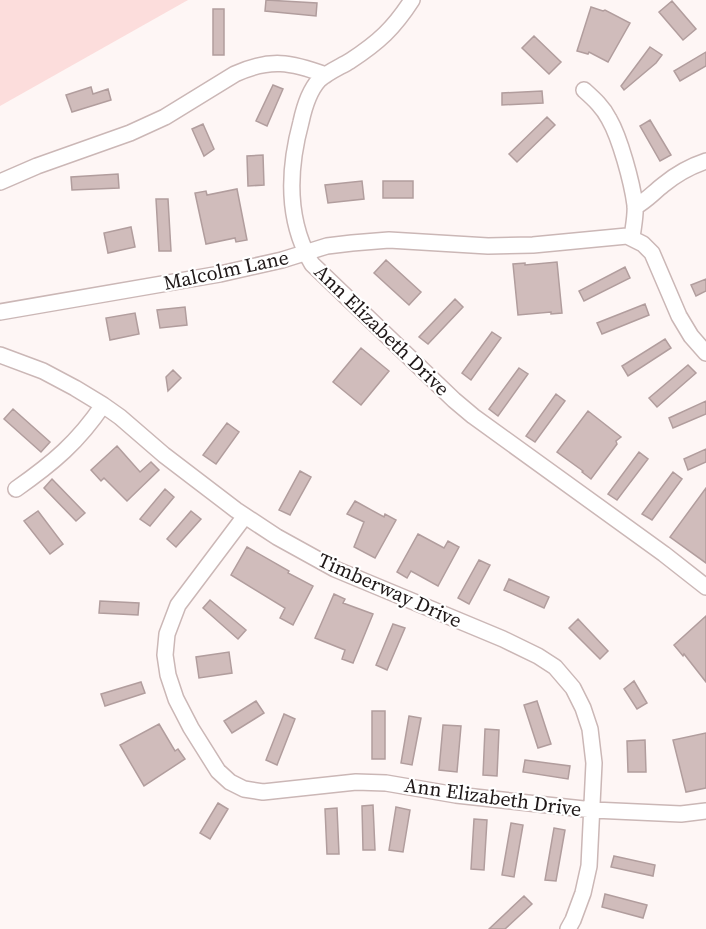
<svg xmlns="http://www.w3.org/2000/svg" width="706" height="929" viewBox="0 0 706 929" font-family="'Source Serif 4',serif">
<style>
.green{fill:#fcdddc}
.building{fill:#d0bcbb;stroke:#b19d9d;stroke-width:1.5}
.lines{fill:none;stroke-linecap:round;stroke-linejoin:round}
.minor-casing{stroke:#cbb7b6;stroke-width:18}
.minor{stroke:#fff;stroke-width:15}
.labels{text-anchor:middle;stroke-width:4.5;stroke-linejoin:round;paint-order:stroke}
.street-label{font-size:20px;fill:#1e1717;stroke:#fff}
</style>
<rect width="100%" height="100%" fill="#fef6f5"/>
<path class="green" d="M0 0H188L0 106Z"/>
<path class="building" d="M266 0 317 3 316 16 265 11Z
M672 1 696 29 683 40 659 12Z
M591 7 603 11 605 10 630 23 608 62 589 52 588 54 577 51Z
M213 9H224V55H213Z
M534 36 561 62 549 74 522 48Z
M650 47 662 55 656 63 624 90 621 86Z
M706 52V66L680 81 674 71Z
M273 85 283 89 267 126 256 121Z
M91 87 93 94 108 89 111 100 72 112 66 95Z
M542 91 543 103 502 105V93Z
M547 117 555 125 517 162 509 154Z
M650 120 671 155 660 161 640 126Z
M203 124 214 149 204 156 192 129Z
M263 155 264 185 248 186 247 156Z
M118 174 119 188 72 190 71 177Z
M362 181 364 199 328 203 325 185Z
M383 181H413V198H383Z
M237 189 247 240 236 242 235 238 206 244 195 193 206 191 207 195Z
M156 199H168L171 251H159Z
M131 227 135 247 108 253 104 233Z
M386 260 421 292 409 305 374 273Z
M557 262 562 313 551 314V312L518 315 513 264 525 263V265Z
M625 267 630 278 584 301 579 291Z
M706 279V291L696 296 691 285Z
M455 299 463 307 428 344 419 337Z
M645 304 649 315 602 334 597 323Z
M185 307 187 325 160 328 157 310Z
M135 313 139 334 110 340 106 318Z
M492 332 501 338 471 380 462 373Z
M665 339 671 348 628 376 622 366Z
M361 348 389 371 361 405 333 382Z
M688 365 696 373 657 407 649 398Z
M519 368 528 374 498 416 489 409Z
M173 370 181 378 168 391 166 377Z
M556 394 565 401 535 442 526 436Z
M706 401V414L673 428 669 418Z
M13 409 50 442 41 452 4 419Z
M588 411 621 437 616 441 617 444 591 479 582 472 583 471 557 452Z
M227 423 239 432 216 464 203 455Z
M117 446 140 472 151 462 159 470 127 501 104 478 101 481 91 470Z
M706 449V462L688 470 684 459Z
M639 452 648 459 617 500 608 494Z
M300 471 311 477 290 515 279 510Z
M673 472 682 479 652 520 642 514Z
M52 479 85 513 76 521 44 488Z
M706 488V563L670 537Z
M165 489 174 497 150 526 140 519Z
M355 501 384 517 385 514 396 520 375 558 354 547 364 522 347 514Z
M38 511 63 544 50 554 24 521Z
M191 511 201 519 176 547 167 539Z
M418 534 444 548 448 541 459 547 438 586 411 571 407 578 397 572Z
M247 547 289 571 288 573 313 586 293 625 280 618 285 608 231 575Z
M479 560 490 565 469 604 458 598Z
M509 579 549 597 544 608 504 590Z
M334 594 345 599 343 603 373 614 353 663 342 659 345 650 315 638Z
M210 600 246 630 238 639 203 608Z
M100 601 139 603 138 615 99 613Z
M706 616V682L684 654 683 656 674 645Z
M578 619 608 651 600 659 569 628Z
M393 624 405 628 387 670 376 665Z
M229 652 232 673 199 678 196 657Z
M634 681 647 703 637 709 624 689Z
M141 682 145 693 105 706 101 694Z
M256 701 264 713 232 733 224 721Z
M537 701 551 744 538 748 524 705Z
M372 711H385V759H372Z
M284 714 295 719 277 765 266 760Z
M409 716 421 718 412 765 401 763Z
M159 724 175 751 178 749 185 759 144 786 120 745Z
M443 725 461 726 457 772 439 770Z
M485 729 499 730 497 776 483 775Z
M706 733V788L686 792 673 740Z
M645 740 646 772H628L627 741Z
M525 760 570 766 568 779 523 772Z
M218 803 228 809 210 839 200 833Z
M373 805 375 850H363L362 806Z
M396 807 410 810 403 852 389 850Z
M337 808 339 854H327L325 809Z
M474 819 487 820 484 870 471 869Z
M511 823 523 825 514 877 502 875Z
M554 828 565 830 556 881 545 880Z
M614 856 655 865 653 876 611 867Z
M605 894 647 905 643 918 602 907Z
M524 896 532 904 505 929H489Z"/>
<g class="lines">
<g class="minor-casing">
<path id="minor" d="M412 0C394 28 379 42 350 61 340 67 328 72 319 80 309 91 304 108 301 122 288 170 286 220 312 264L454 400 473 416 664 554 706 587
M584 90C594 99 603 107 609 119 620 138 632 182 635 205 636 215 633 228 632 238
M0 182 37 166 130 133 165 117 235 74C270 58 291 62 326 75
M635 207C646 201 653 193 663 185 675 175 691 166 706 161
M0 312 220 274 282 260 327 246 352 243 389 240 488 246 533 245 627 236 643 244 652 253 679 316 691 336 706 353
M0 355 43 371 75 388 103 405 120 417 164 455 236 510 277 537 335 569 503 639 538 656 555 667 573 688 583 708 590 729 594 763 589 866 583 893 573 920 568 929
M16 489C53 463 78 442 103 405
M245 516 178 605 167 634 165 655 168 675 176 699 191 728 218 771 230 782 244 789 263 792 356 782 386 783 456 795 593 810 681 814 706 811"/>
</g>
<use href="#minor" class="minor"/>
</g>
<g class="labels">
<g class="street-label">
<text transform="translate(226 270) rotate(-12)" y="7">Malcolm Lane</text>
<text transform="translate(382 330) rotate(44)" y="7">Ann Elizabeth Drive</text>
<text transform="translate(390 590) rotate(24)" y="7">Timberway Drive</text>
<text transform="translate(493 797) rotate(8)" y="7">Ann Elizabeth Drive</text>
</g>
</g>
</svg>
